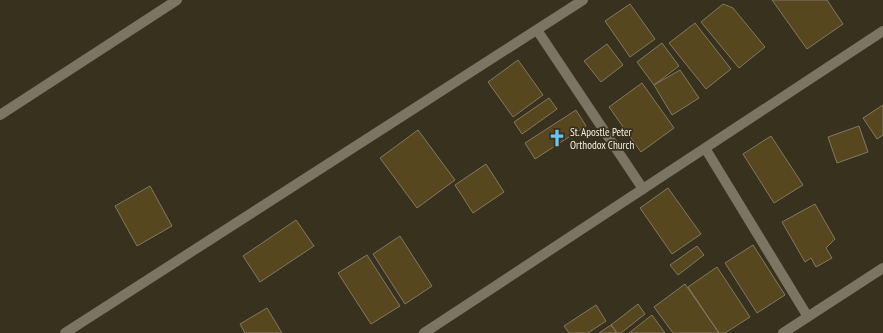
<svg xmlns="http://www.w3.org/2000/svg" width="883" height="333" viewBox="0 0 883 333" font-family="'PT Sans Narrow',sans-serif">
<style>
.building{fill:#57471e;stroke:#827964}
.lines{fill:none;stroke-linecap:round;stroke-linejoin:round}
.minor{stroke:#7c7563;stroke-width:10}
.labels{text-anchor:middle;stroke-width:3.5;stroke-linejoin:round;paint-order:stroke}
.poi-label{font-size:11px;fill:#f4f0e4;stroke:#38311d;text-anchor:start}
</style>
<rect width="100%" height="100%" fill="#38311d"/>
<path class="building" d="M772 0H827L843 24 807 49Z
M630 4 655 39 630 57 605 21Z
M723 4 733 8 765 47 739 68 701 22Z
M695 23 731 69 706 89 669 43Z
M662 43 679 66 654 85 637 62Z
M607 44 623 65 601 82 584 61Z
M518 60 543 95 513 117 488 82Z
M680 70 699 98 672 115 654 85Z
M642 83 674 128 641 152 609 107Z
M549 98 557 109 522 134 514 122Z
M883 105V135L877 139 863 118Z
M576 110 586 126 535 159 525 143Z
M859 126 868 152 837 163 828 137Z
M418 130 455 180 417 208 380 158Z
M771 136 803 185 774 203 743 154Z
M486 164 504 192 473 213 455 185Z
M150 186 172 226 137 246 115 206Z
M668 188 701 234 672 254 640 208Z
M815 204 835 239 826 248 832 258 816 267 811 258 805 262 782 222Z
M296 220 314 246 260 282 243 256Z
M400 236 432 286 405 304 373 254Z
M753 245 785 295 757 313 725 263Z
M697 246 704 255 678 275 670 265Z
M367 255 400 306 371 324 338 273Z
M717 267 750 317 725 333H719L688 287Z
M685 284 719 333H673L654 307Z
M638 304 645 314 621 333H617L611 325Z
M596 305 606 321 588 333H569L564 326Z
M267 308 282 333H245L240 324Z
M652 315 665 333H629Z
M611 325 617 333H599Z"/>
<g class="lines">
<path class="minor" d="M537 30 643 189
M0 115 177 0
M705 148 808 317
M65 333 583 0
M424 333 883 31
M783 333 883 268"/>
</g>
<defs>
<g id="church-bare" transform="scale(1.38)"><path d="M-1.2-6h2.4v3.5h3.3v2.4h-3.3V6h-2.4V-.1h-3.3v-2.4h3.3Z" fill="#68c4f0" stroke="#38311d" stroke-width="2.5" paint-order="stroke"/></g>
</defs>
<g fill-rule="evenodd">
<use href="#church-bare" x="557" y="138"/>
</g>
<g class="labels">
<g class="poi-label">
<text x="570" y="136">St. Apostle Peter<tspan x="570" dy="13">Orthodox Church</tspan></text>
</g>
</g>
</svg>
